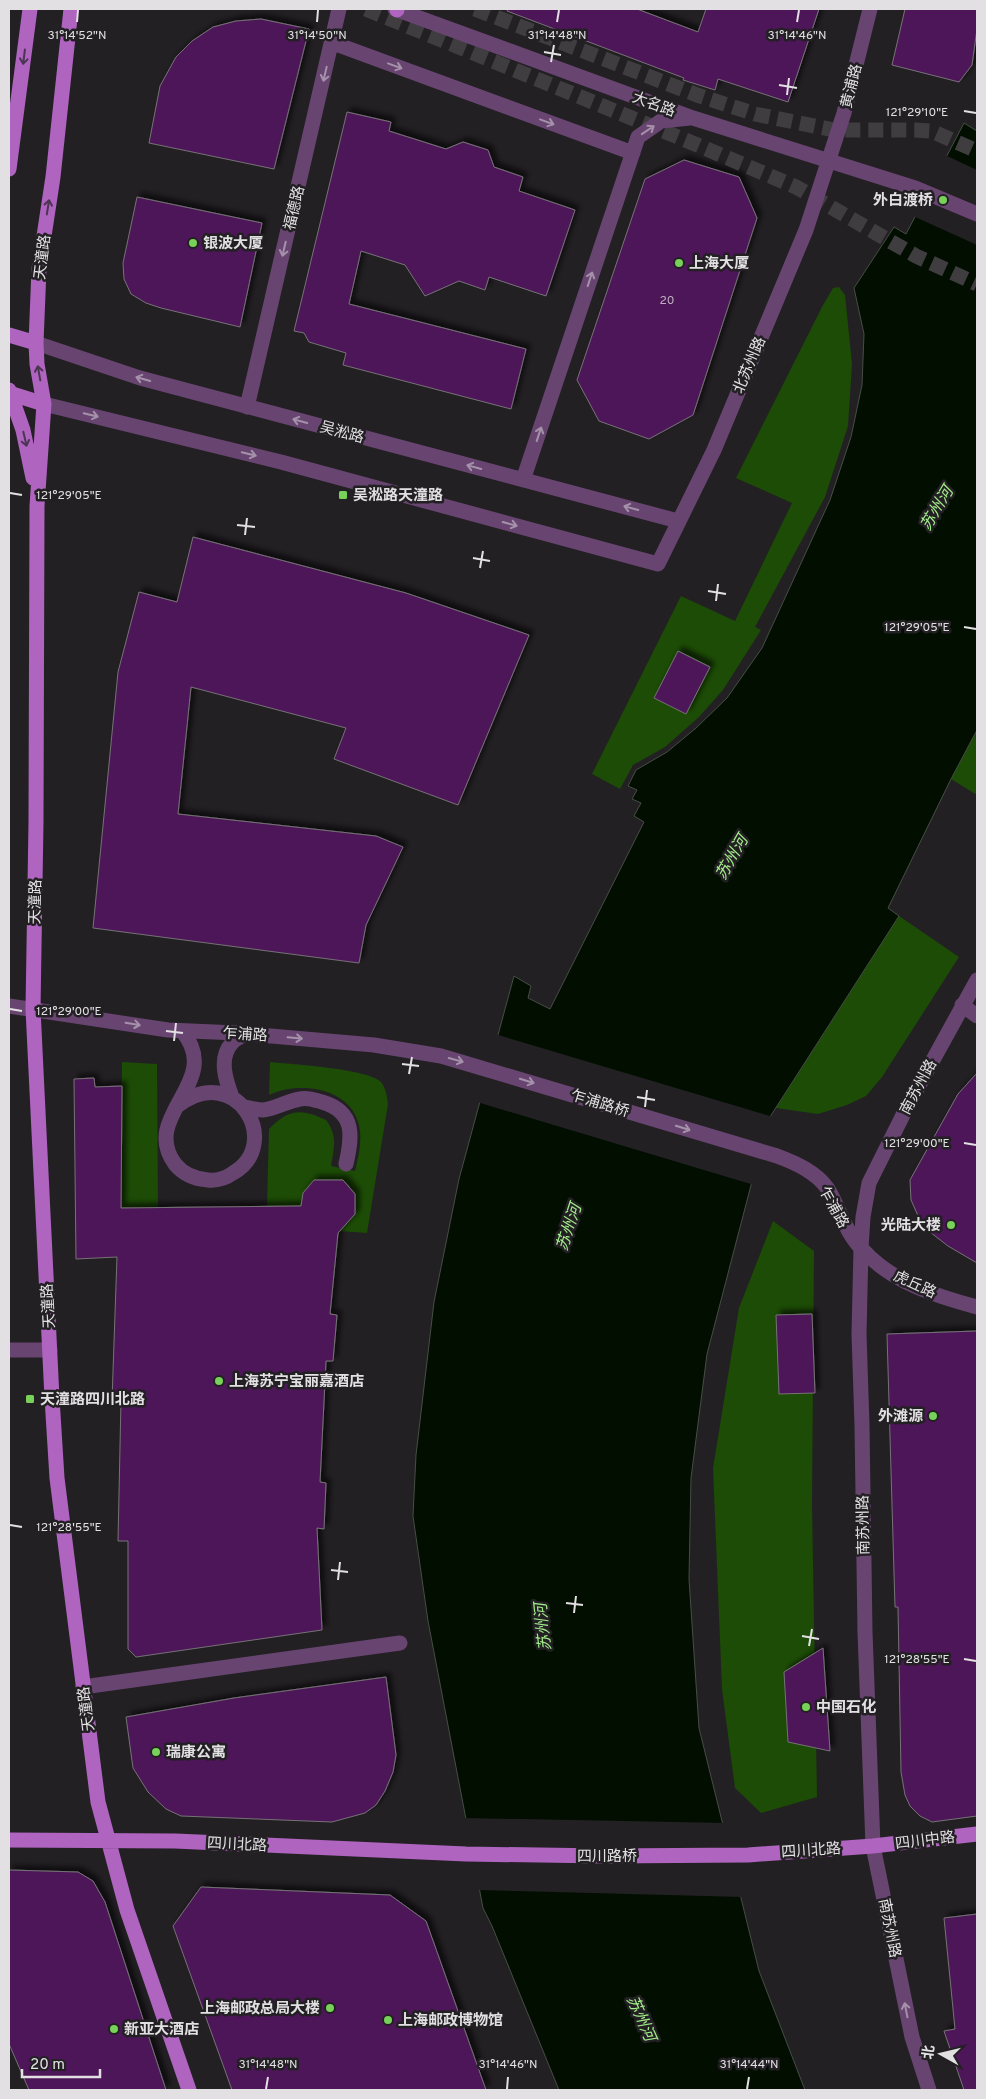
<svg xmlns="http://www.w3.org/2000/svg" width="986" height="2099" viewBox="0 0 986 2099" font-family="Overpass,'Noto Sans SC',sans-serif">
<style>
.green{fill:#1c4c05}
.water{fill:#020f00;stroke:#454e44}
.pier{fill:#232024}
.building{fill:#4d1759;stroke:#767276;filter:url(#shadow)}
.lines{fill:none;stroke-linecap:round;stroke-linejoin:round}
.major-tunnel{stroke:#403d41;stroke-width:15;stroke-dasharray:15 8;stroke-linecap:butt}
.minor{stroke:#684571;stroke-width:15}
.major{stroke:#af64c0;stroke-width:15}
.oneway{stroke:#4d3453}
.oneway2{stroke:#a592aa}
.ticks{fill:none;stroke:#e2e0e3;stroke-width:2}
.poi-dot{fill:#78d158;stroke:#232024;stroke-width:2}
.labels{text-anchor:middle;stroke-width:5;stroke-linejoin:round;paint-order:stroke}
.number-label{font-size:12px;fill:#bdaec0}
.street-label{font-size:15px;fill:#e2e0e3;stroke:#232024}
.poi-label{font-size:15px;font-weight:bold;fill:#e2e0e3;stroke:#232024;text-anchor:start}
.water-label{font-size:16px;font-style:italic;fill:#a3ee8a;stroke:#232024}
.ticks-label{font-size:12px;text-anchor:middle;fill:#e2e0e3;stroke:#232024;stroke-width:5;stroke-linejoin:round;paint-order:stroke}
</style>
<defs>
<filter id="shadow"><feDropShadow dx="4.5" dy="-4.5" stdDeviation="2.5" flood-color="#0009"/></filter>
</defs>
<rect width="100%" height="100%" fill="#232024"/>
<path class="green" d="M839 287 845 295 852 364 848 426 825 497 755 627 761 630 723 690 699 717 665 747 633 765 620 789 592 774 681 596 735 621 792 503 736 478 822 307 833 288Z
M977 730V795L951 779Z
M899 916 959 957 882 1077 866 1096 847 1105 818 1114 776 1108Z
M122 1062 157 1064 158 1207 121 1208Z
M270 1062C291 1064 369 1069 381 1082 386 1088 387 1097 388 1104L367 1233 339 1231 355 1214V1194L343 1180H314L303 1193 301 1206H267L269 1129C288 1109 301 1108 326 1120 338 1136 334 1148 331 1166L355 1171C359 1154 363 1138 358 1122 348 1087 298 1081 269 1095Z
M773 1221 814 1251 812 1504 817 1797 761 1813 735 1788 722 1689 713 1468 739 1308Z"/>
<path class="water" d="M964 123 977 131V730L951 779 888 908 899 916 768 1120 707 1354 691 1478 689 1579 699 1728 759 1971 805 2090H559L492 1926 483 1908 428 1621 413 1516 416 1455 434 1302 459 1179 514 976 531 986 528 998 550 1009 644 822 634 816 641 803 632 799 637 790 628 786 636 770 667 752 696 728 727 698 762 648 830 500 851 437 862 385 864 334 854 288 894 227 906 234Z"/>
<path class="pier" d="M945 155 977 170V245L913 216Z
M495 1034 773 1117 754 1185 477 1102Z
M463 1818 725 1823 743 1897 477 1890Z"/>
<path class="building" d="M508 9H637L698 32 706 9H819L788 102 718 79 715 90 683 80 684 78 507 11Z
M905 9H977V29L972 65 959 82 892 65Z
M261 19 309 29 274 169 149 143 160 86 176 57 192 41 213 27 236 21Z
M347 112 391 122 389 131 446 149 463 142 488 150 494 167 523 177 519 191 575 210 546 296 489 277 485 290 459 281 425 296 405 265 361 251 349 304 526 349 511 409 343 365 346 353 309 342 304 333 294 331Z
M684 160 739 177 757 218 693 415 649 439 599 421 577 380 645 179Z
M137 197 262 223 240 327 161 308 146 303 131 294 124 279 123 263Z
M193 537 406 593 529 635 458 805 334 759 346 728 191 687 178 814 376 836 403 847 366 925 359 963 93 928 118 672 139 592 177 602Z
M678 651 710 667 686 714 654 698Z
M977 1073V1263L948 1246 930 1232 919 1218 911 1200 910 1180 958 1094Z
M94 1078 95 1087 122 1086 121 1208 301 1206 303 1193 314 1180H343L355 1194V1214L338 1233 330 1314 337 1315 333 1361H326L320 1482 326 1483 324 1529 317 1528 322 1630 136 1657 128 1649V1541H118L121 1400H112L117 1257 76 1259 74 1079Z
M812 1314 815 1393 779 1394 776 1315Z
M977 1331V1816L932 1822 920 1816 910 1806 905 1795 901 1772 898 1607H895L887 1334Z
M823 1648 830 1751 788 1742 784 1672Z
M386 1677 396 1755 393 1772 385 1791 376 1805 365 1813 332 1822 181 1816 166 1809 148 1792 133 1768 126 1717 234 1698Z
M9 1870 78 1872 93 1881 105 1902 166 2090H29L9 2044Z
M201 1887 390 1895 426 1921 486 2090H232L173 1926Z
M977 1914V2090H964L944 2031 955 2029 944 1918Z"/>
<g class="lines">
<path class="major-tunnel" d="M366 9 695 144 796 187 916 256 977 284
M475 9 697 95 755 114 834 130H915L931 131 977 151"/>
<path class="minor" d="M395 9 693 118 915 188 977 214
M333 43 633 153
M36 343 140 378 678 521
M44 404 281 462 658 564 714 450 806 230 844 113 870 9
M247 407 339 9
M523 480 638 137 661 121 690 118
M962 1005 977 1016
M9 1006 168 1030 237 1033 374 1045 441 1056 777 1156C796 1163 816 1172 828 1189 840 1209 845 1232 862 1249 891 1282 936 1296 977 1307
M232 1097C226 1081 218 1058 232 1043 235 1039 242 1036 246 1034
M176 1107C236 1059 284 1144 233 1173 226 1178 217 1181 208 1180 195 1179 183 1174 175 1164 139 1115 225 1082 182 1031
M244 1107C250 1108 257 1110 263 1110 275 1109 287 1101 300 1099 307 1097 315 1100 322 1102 356 1112 352 1137 346 1164
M9 1350H50
M83 1687 400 1643
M929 2090 912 2037 873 1846 865 1632 862 1425 859 1334 861 1248 863 1217 869 1183 906 1109 977 980"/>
<path class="major" d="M71 9 53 177 39 269 36 343 37 364 44 404 37 506 36 822 33 1009 52 1398 57 1478 98 1802 127 1910 189 2090
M397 9V10
M9 169 30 9
M9 335 36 343
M9 390 23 430 33 478
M9 393 44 404
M9 1840 175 1841 466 1854 604 1856 748 1855 873 1846 977 1834"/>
</g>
<defs><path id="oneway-shaft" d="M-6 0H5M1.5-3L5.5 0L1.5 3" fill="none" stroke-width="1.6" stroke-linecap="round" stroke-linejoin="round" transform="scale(1.25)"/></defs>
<g class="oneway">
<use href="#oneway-shaft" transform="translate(24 57) rotate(97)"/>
<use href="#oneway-shaft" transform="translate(48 207) rotate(-81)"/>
<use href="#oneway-shaft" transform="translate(39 373) rotate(-100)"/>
<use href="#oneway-shaft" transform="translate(25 439) rotate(77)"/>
</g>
<g class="oneway2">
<use href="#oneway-shaft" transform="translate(395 66) rotate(20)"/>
<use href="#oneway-shaft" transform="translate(325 74) rotate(103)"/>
<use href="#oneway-shaft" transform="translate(547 122) rotate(20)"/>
<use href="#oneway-shaft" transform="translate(648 130) rotate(-34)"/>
<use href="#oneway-shaft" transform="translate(284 249) rotate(103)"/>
<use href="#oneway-shaft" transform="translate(590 279) rotate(-72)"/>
<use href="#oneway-shaft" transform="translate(143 379) rotate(-164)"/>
<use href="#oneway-shaft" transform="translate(91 415) rotate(13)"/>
<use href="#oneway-shaft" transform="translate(300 421) rotate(-165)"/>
<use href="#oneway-shaft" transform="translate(539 434) rotate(-72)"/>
<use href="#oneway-shaft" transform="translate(249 454) rotate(14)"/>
<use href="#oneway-shaft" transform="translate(474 467) rotate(-165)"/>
<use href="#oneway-shaft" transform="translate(631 508) rotate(-165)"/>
<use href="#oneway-shaft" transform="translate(510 524) rotate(15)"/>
<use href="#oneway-shaft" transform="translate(133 1024) rotate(9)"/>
<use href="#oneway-shaft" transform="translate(295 1038) rotate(5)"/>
<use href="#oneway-shaft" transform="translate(456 1060) rotate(15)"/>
<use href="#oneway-shaft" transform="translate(527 1081) rotate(17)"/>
<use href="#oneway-shaft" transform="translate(683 1128) rotate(17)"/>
<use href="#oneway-shaft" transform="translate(906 2010) rotate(-101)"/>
</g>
<path class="ticks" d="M77 22 78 10M317 22 318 10M557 22 559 10M797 22 799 10M544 52 561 55M551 62 554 45M779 85 797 88M787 95 789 78M964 111 976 113M10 493 22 495M237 525 255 527M245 535 247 518M473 558 490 561M480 568 483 551M708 591 726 594M716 601 718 584M964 627 976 629M10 1009 22 1011M166 1031 183 1033M174 1041 176 1023M402 1064 419 1066M409 1074 412 1057M637 1097 655 1100M645 1107 647 1090M964 1143 976 1145M10 1525 22 1527M331 1570 348 1572M338 1580 340 1562M566 1603 583 1605M574 1613 576 1596M802 1636 819 1639M809 1646 812 1629M964 1659 976 1661M266 2089 268 2077M507 2089 508 2077M747 2089 749 2077"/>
<g class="poi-dot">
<circle cx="943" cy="200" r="5"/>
<circle cx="193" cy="243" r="5"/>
<circle cx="679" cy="263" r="5"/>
<rect x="338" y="490" width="10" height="10" rx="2.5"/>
<circle cx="951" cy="1225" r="5"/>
<circle cx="219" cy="1381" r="5"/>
<rect x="25" y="1394" width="10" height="10" rx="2.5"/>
<circle cx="933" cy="1416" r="5"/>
<circle cx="806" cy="1707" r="5"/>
<circle cx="156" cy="1752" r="5"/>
<circle cx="330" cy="2008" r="5"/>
<circle cx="388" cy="2020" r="5"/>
<circle cx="114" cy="2029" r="5"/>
</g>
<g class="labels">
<g class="number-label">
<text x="667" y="304">20</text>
</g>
<g class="street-label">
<text transform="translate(851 86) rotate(-76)" y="5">黄浦路</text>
<text transform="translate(654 104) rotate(20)" y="5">大名路</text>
<text transform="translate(294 208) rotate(-77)" y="5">福德路</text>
<text transform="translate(42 257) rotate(-83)" y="5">天潼路</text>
<text transform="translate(749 365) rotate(-67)" y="5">北苏州路</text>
<text transform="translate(342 432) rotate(15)" y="5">吴淞路</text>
<text transform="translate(35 902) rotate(-89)" y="5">天潼路</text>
<text transform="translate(245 1034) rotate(4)" y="5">乍浦路</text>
<text transform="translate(918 1087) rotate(-62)" y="5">南苏州路</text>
<text transform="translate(600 1103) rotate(17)" y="5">乍浦路桥</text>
<text transform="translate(834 1207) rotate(61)" y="5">乍浦路</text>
<text transform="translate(915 1284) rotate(25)" y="5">虎丘路</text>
<text transform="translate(48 1306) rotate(-93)" y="5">天潼路</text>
<text transform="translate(863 1525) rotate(-91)" y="5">南苏州路</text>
<text transform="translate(86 1709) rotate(-97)" y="5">天潼路</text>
<text transform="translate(925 1840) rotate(-7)" y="5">四川中路</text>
<text transform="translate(237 1844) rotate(3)" y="5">四川北路</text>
<text transform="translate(811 1850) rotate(-4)" y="5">四川北路</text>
<text x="607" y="1861">四川路桥</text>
<text transform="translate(890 1928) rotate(79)" y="5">南苏州路</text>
</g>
<g class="poi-label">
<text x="933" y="205" text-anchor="end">外白渡桥</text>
<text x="203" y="248">银波大厦</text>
<text x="689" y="268">上海大厦</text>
<text x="353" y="500">吴淞路天潼路</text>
<text x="941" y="1230" text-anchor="end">光陆大楼</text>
<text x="229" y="1386">上海苏宁宝丽嘉酒店</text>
<text x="40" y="1404">天潼路四川北路</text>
<text x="923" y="1421" text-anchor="end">外滩源</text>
<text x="816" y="1712">中国石化</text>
<text x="166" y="1757">瑞康公寓</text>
<text x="320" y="2013" text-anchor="end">上海邮政总局大楼</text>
<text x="398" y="2025">上海邮政博物馆</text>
<text x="124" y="2034">新亚大酒店</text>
</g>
<g class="water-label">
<text transform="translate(936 508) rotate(-59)" y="6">苏州河</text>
<text transform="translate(731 857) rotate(-60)" y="6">苏州河</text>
<text transform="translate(568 1227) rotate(-72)" y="6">苏州河</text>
<text transform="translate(542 1627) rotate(-96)" y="6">苏州河</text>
<text transform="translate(642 2018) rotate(66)" y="6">苏州河</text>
</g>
</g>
<g class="ticks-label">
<text x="77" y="39">31°14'52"N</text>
<text x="317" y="39">31°14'50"N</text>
<text x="557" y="39">31°14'48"N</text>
<text x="797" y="39">31°14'46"N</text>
<text x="917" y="116">121°29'10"E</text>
<text x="69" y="499">121°29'05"E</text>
<text x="917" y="631">121°29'05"E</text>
<text x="69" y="1015">121°29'00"E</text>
<text x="917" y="1147">121°29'00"E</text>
<text x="69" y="1531">121°28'55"E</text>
<text x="917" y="1663">121°28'55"E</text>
<text x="268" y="2068">31°14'48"N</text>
<text x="508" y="2068">31°14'46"N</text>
<text x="749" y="2068">31°14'44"N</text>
</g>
<rect width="986" height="2099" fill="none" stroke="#e2e0e3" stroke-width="20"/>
<g transform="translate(941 2054) rotate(278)" stroke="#232024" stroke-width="4" paint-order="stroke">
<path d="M0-4L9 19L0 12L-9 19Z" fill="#e2e0e3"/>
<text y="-8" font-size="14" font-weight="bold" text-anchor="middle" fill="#e2e0e3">北</text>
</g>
<path d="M22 2069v8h78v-8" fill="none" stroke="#e2e0e3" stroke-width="2.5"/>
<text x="30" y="2069" font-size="15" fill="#e2e0e3" stroke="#232024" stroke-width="4" paint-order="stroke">20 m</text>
</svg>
